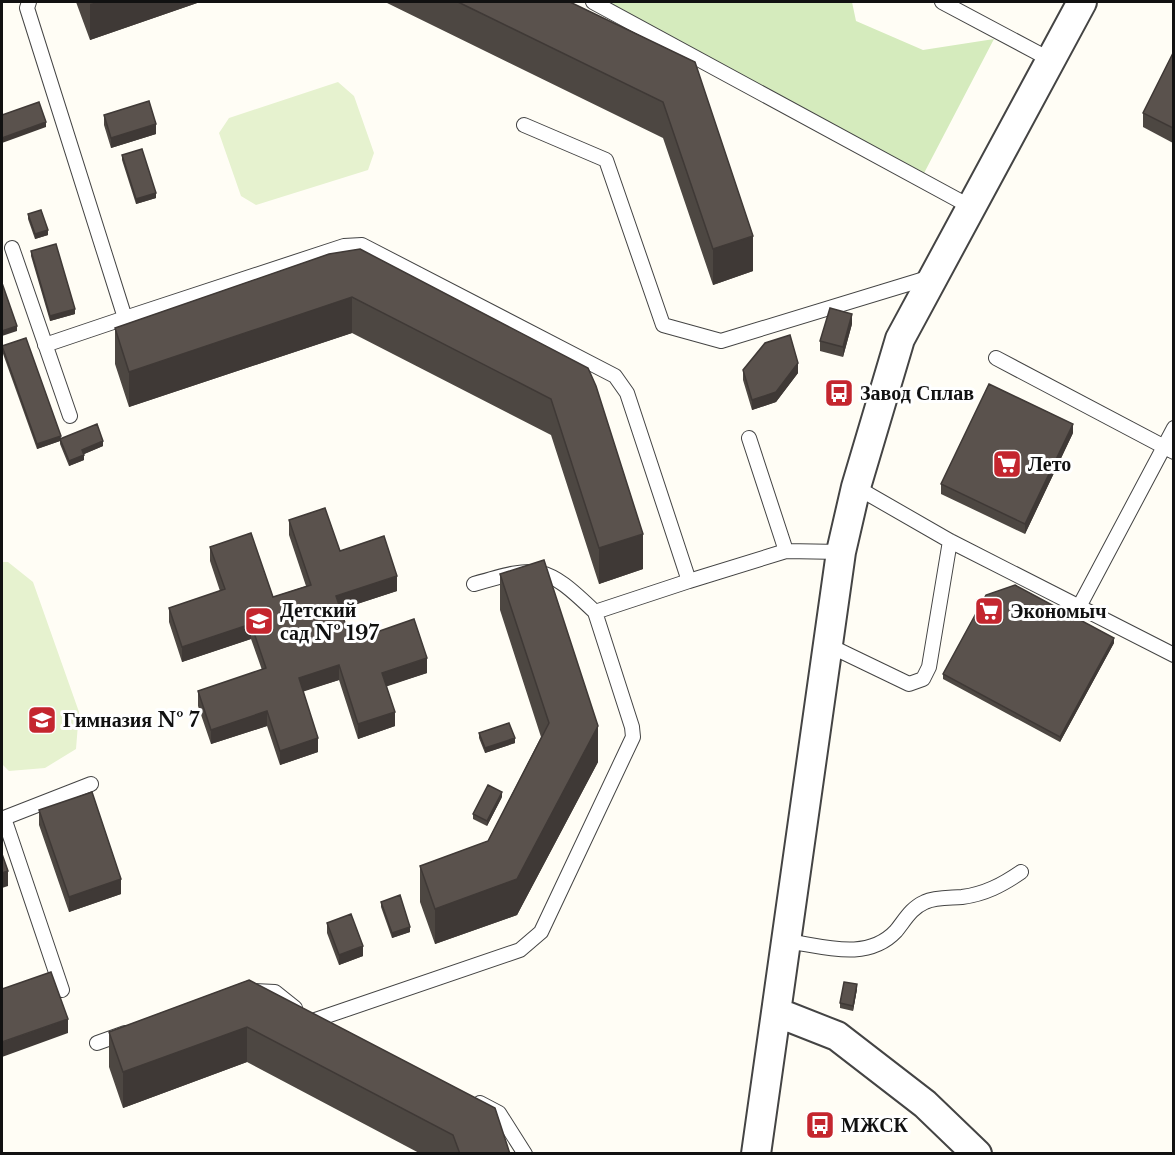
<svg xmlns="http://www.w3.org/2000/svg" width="1175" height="1155" viewBox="0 0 1175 1155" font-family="'Libre Baskerville',serif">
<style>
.green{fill:#d5ebbd}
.pitch{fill:#e6f2cf}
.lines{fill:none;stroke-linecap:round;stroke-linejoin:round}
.lane-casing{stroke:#444;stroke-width:16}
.street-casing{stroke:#444;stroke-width:32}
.lane{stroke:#fff;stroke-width:14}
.street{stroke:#fff;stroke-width:28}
.wall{fill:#4d4742}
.shaded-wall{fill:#3f3936}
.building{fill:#5a524d;stroke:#3f3936;stroke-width:1.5}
.labels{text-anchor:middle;stroke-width:6;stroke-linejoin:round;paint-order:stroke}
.poi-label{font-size:20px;font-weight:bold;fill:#111;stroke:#fff;text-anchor:start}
</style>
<rect width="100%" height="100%" fill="#fffdf5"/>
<path class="green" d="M602 2H852L856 21 923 50 994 39 922 177Z"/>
<path class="pitch" d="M338 82 354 96 374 153 368 170 256 205 241 196 219 133 229 118Z
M2 562H8L33 582 79 712 76 749 45 768 9 771 2 764Z"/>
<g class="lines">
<g class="lane-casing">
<path id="lane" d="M29 2 27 8 125 318 344 246 362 245 615 376 627 393 689 581 786 551 841 552
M593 2 971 207
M942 2 1051 60
M524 125 606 160 663 325 721 341 931 277
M12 248 70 416
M45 345 125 318
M996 358 1174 452
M749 438 786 551
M856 487 950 541 1174 655
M474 584C539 565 545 564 595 612
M1080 605 1174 428
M828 645 909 684 923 679 929 667 950 541
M4 818 91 784
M2 819 4 818 62 990
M786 941C823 946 867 962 896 931 905 920 911 908 925 902 935 897 950 898 962 897 985 894 1002 885 1021 872
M254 991 275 992 295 1008
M312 1021 520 950 541 932 633 737 632 727 595 612 689 581
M97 1043 125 1033
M480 1103 499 1113 525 1154"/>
</g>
<g class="street-casing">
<path id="street" d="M776 1012 837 1036 925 1104 977 1154
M756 1154 841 552 856 487 900 339 1082 2"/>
</g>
<use href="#lane" class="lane"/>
<use href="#street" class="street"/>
</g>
<path class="wall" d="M76 2H200L90 40Z
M385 2H570L695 62 753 271 713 285 663 138Z
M1173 53V143L1143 127V113Z
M104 115 156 134 111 148 104 125Z
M122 155 156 198 136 204 122 160Z
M28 214 48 235 35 239 28 219Z
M31 251 75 314 50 321 31 256Z
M329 254 588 368 643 569 599 584 551 435 352 333 129 407 115 364V328Z
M852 324 843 357 820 351V341Z
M2 346 61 438 103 446 84 454V460L69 466 60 444V441L37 449 2 351Z
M743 370 798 373 776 402 752 410 743 380Z
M1073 433 1025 534 941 494V484Z
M289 520 340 551 397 591 341 609 351 641 427 673 386 686 395 726 358 739 339 680 303 691 318 752 280 765 267 726 211 744 198 706V691L262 670 251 639 182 662 169 622V608L220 591 210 561V547L273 597 306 586 289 535Z
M500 574 598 762 517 915 435 944 420 902V866L488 841 541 737 500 610Z
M1173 607V621L1172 620V610Z
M1114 643 1060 742 943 679V674Z
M479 733 515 743 485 753 479 738Z
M502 797 487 826 473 819V814Z
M39 810 121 894 69 912 39 825Z
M381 902 410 932 392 938 381 907Z
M327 923 363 956 339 965 327 933Z
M249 980 510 1154H421L247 1062 123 1108 109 1067V1032Z
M857 989 853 1011 840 1008V1003Z"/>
<path class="shaded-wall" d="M97 2H200L90 40V4Z
M46 122V127L2 143V138Z
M156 124V134L111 148V138Z
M156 193V198L136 204V199Z
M48 230V235L35 239V234Z
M753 236V271L713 285V249Z
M352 297V333L129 407V372Z
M75 309V314L50 321V316Z
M852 314V324L843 357V347Z
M17 326V331L2 336V331Z
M798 363V373L776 402 752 410V400Z
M1073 424V433L1025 534V524Z
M61 436 60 441 37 449V444Z
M103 441V446L82 455V450Z
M84 455V460L69 466V461Z
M643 534V569L599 584V548Z
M397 576V591L336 611V596Z
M251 624V639L182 662V647Z
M1114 638V643L1060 742V737Z
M427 658V673L382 688V673Z
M339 665V680L299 693V678Z
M267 711V726L211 744V730Z
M395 712V726L358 739V724Z
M598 726V762L517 915 435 944V909Z
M318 738V752L280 765V751Z
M515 738V743L485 753V748Z
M502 792V797L487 826V821Z
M8 871V886L2 888V873Z
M121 879V894L69 912V897Z
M410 927V932L392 938V933Z
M363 946V956L339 965V955Z
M857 984V989L853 1011V1006Z
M68 1019V1033L2 1057V1042Z
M247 1027V1062L123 1108V1072Z"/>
<path class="building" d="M458 2H570L695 62 753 236 713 249 663 102Z
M1173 53V128L1143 113Z
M149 101 156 124 111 138 104 115Z
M39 102 46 122 2 138V115Z
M142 149 156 193 136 199 122 155Z
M41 210 48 230 35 234 28 214Z
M56 244 75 309 50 316 31 251Z
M360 249 588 368 596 386 643 534 599 548 551 399 352 297 129 372 115 328 329 254Z
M2 283 17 326 2 331Z
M830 308 852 314 843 347 820 341Z
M790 335 798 363 776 392 752 400 743 370 765 343Z
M26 338 61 436 37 444 2 346Z
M989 384 1073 424 1025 524 941 484Z
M97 424 103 441 82 450 84 455 69 461 60 439Z
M325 508 340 551 384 536 397 576 336 596 351 641 414 619 427 658 382 673 395 712 358 724 339 665 299 678 318 738 280 751 267 711 211 730 198 691 266 668 251 624 182 647 169 608 225 589 210 547 251 533 273 597 311 585 289 520Z
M544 560 598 726 517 879 435 909 420 866 488 841 549 723 500 574Z
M1015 585 1114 638 1060 737 943 674 986 595Z
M509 723 515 738 485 748 479 733Z
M488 785 502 792 487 821 473 814Z
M92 792 121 879 69 897 39 810Z
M2 854 8 871 2 873Z
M400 895 410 927 392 933 381 902Z
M351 914 363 946 339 955 327 923Z
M51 972 68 1019 2 1042V989Z
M249 980 495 1108 510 1154H460L453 1135 247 1027 123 1072 109 1032Z
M844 982 857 984 853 1006 840 1003Z"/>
<defs>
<g id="bus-square" transform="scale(1.5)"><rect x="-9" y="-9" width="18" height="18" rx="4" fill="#c4262e" stroke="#fff"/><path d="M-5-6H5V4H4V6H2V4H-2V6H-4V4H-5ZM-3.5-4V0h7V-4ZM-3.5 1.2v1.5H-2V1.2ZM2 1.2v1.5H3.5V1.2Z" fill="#fff"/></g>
<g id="supermarket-square" transform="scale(1.5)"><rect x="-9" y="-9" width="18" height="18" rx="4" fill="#c4262e" stroke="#fff"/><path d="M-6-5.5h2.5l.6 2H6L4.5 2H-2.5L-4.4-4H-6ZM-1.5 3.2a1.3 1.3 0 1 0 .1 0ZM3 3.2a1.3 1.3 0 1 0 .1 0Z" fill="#fff"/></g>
<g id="school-square" transform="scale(1.5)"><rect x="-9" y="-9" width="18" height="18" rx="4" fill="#c4262e" stroke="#fff"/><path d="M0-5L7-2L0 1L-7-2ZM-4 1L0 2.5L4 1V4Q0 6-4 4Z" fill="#fff"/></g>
</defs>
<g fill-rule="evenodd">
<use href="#bus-square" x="839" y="393"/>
<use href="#supermarket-square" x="1007" y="464"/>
<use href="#supermarket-square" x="989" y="611"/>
<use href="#school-square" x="259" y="621"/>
<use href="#school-square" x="42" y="720"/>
<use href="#bus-square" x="820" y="1125"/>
</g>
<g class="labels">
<g class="poi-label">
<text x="860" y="400">Завод Сплав</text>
<text x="1028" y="471">Лето</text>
<text x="280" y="617">Детский<tspan x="280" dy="23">сад № 197</tspan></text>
<text x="1010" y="618">Экономыч</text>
<text x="63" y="727">Гимназия № 7</text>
<text x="841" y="1132">МЖСК</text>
</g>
</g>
<rect width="1175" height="1155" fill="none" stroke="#111111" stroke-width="6"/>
</svg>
